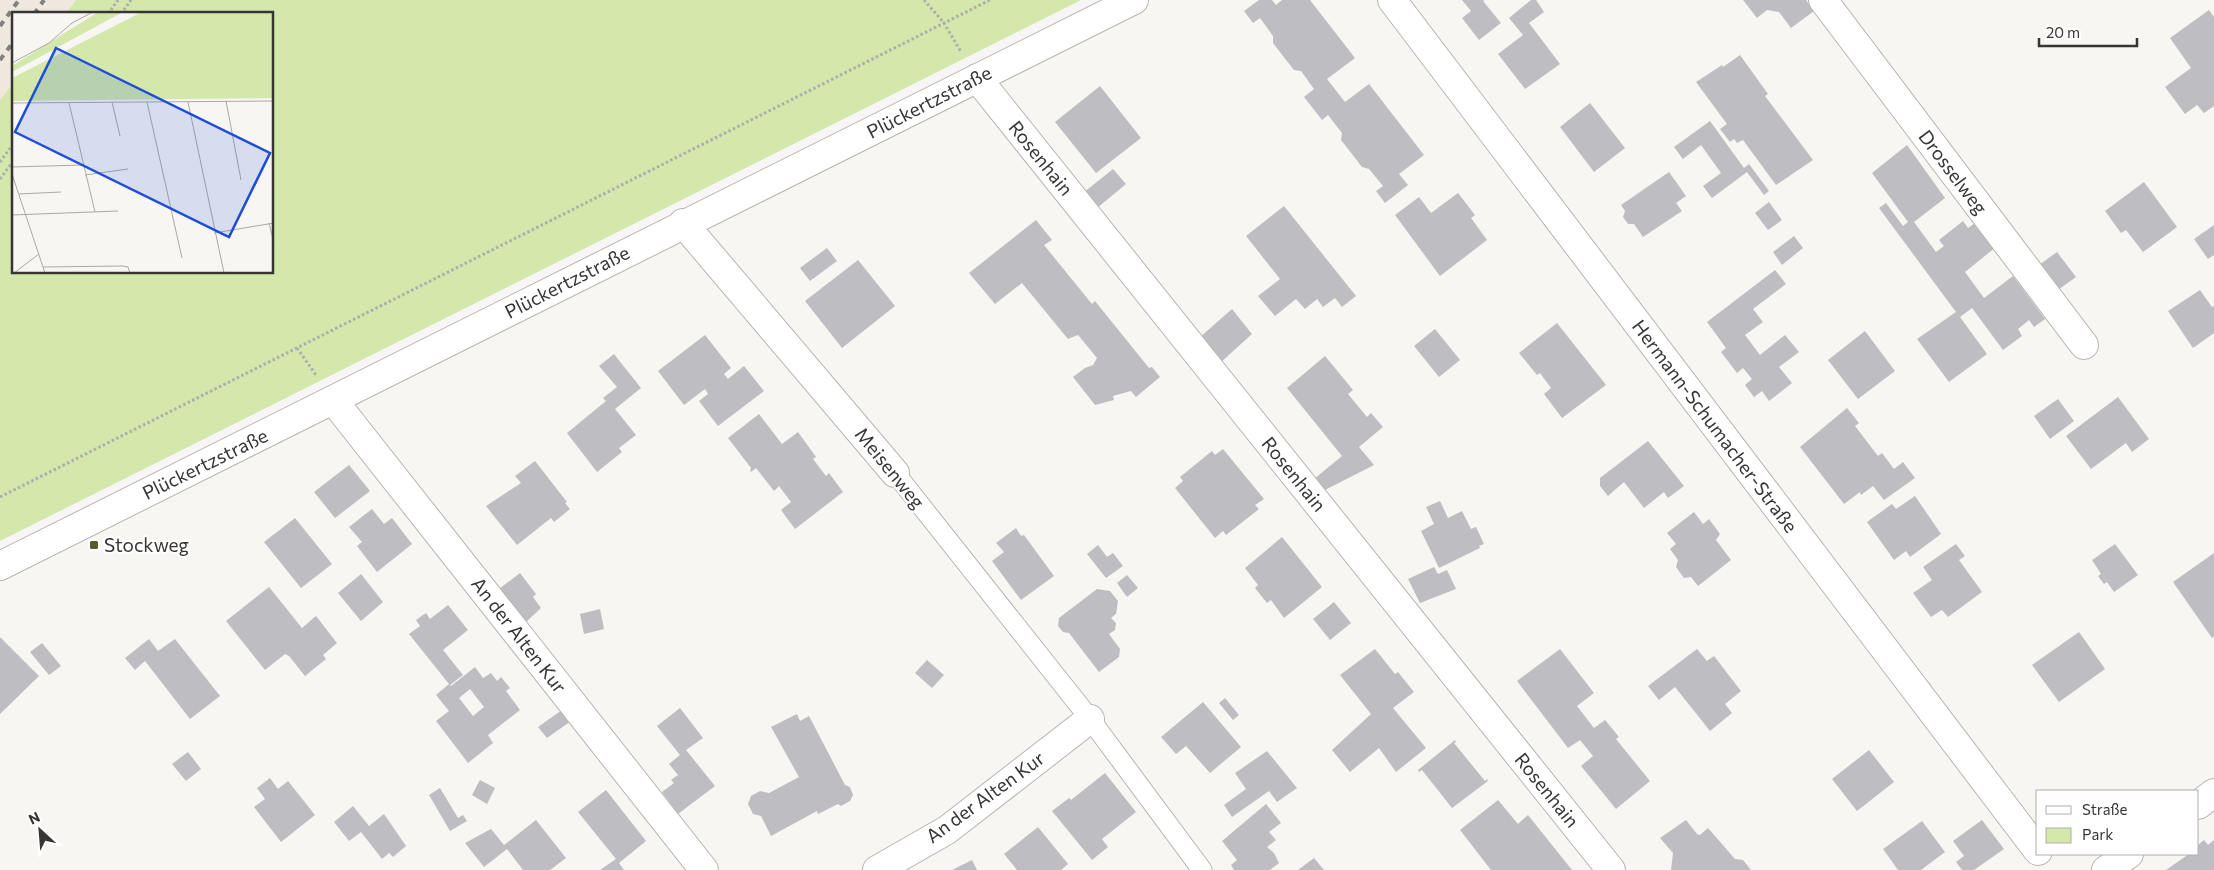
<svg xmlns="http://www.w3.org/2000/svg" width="2214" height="870" viewBox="0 0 2214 870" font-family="Commissioner,sans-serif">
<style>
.built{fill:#efe8df}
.green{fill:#d3e8aa}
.building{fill:#bebdc1;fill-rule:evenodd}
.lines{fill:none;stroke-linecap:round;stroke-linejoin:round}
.lane-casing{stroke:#b8b5b1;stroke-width:21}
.street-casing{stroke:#b8b5b1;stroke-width:30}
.path{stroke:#afadaa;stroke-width:3;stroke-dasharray:2.5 2.5;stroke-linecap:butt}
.lane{stroke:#fff;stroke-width:19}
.street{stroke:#fff;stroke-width:28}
.rail{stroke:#82817f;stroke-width:4;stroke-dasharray:6 6;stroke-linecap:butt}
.poi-dot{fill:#5c5c28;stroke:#fff;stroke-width:2}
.labels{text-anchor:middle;stroke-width:4.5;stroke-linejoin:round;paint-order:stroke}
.street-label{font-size:19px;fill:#363534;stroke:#fff}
.poi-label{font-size:19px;fill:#363534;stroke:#fff;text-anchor:start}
.inset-road{fill:none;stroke:#aaa9a6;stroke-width:1}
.view{fill:#1d4ed8;fill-opacity:0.15;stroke:#1d4ed8;stroke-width:2.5}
.inset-edge{fill:none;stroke:#363534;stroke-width:2.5}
</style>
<rect width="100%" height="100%" fill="#f8f6f2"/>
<path class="built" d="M0 0H76L65 14H14V82L0 100Z"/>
<path class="green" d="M76 0H1081L0 541V100L14 82V272H272V14H65Z"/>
<path class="building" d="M1259 0H1272L1276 5 1282 0H1310L1355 58 1327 79 1345 102 1369 84 1424 155 1399 174 1408 185 1385 203 1376 191 1383 186 1369 169 1362 167 1352 154 1341 140 1342 133 1328 115 1322 120 1304 97 1314 89 1301 71 1294 70 1283 56 1273 43V36L1260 18 1253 23 1244 11Z
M1462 0H1485L1483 1 1501 23 1479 40 1462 18 1471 11Z
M1531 0H1536L1544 12 1529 23 1560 64 1525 89 1498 54 1523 35 1509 18Z
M1743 0H1806L1814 11 1791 28 1779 12 1767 10 1757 18Z
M2209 10 2214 17V106L2204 113 2197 105 2185 114 2165 87 2191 68 2170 38Z
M1740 55 1768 94 1765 96 1813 160 1776 185 1743 140 1737 143 1734 139 1730 142 1720 129 1727 124 1696 82 1722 65 1723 67Z
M1100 86 1141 138 1096 173 1055 122Z
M1590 103 1625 148 1594 172 1560 127Z
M1710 121 1744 168 1749 164 1769 191 1764 195 1747 172 1712 198 1703 186 1721 173 1701 145 1683 159 1674 147Z
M1907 145 1945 198 1914 222 1936 252 1944 246 1939 240 1963 221 1968 228 1978 221 1996 247 1965 272 1984 298 2013 276 2045 319 2034 327 2029 320 2018 329 2022 336 2003 350 1972 308 1960 317 1987 354 1949 382 1917 339 1956 312 1879 208 1886 203 1903 226 1908 222 1872 173Z
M1113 169 1126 184 1096 209 1083 193Z
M1669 172 1686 196 1676 203 1682 211 1643 237 1634 224H1628L1623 217 1625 211 1621 205Z
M2144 182 2177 227 2143 252 2126 230 2121 233 2105 211Z
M1458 193 1475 215 1471 218 1487 240 1440 276 1395 215 1419 197 1431 213Z
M1769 202 1782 220 1768 230 1755 213Z
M1284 206 1356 296 1342 307 1335 298 1323 307 1317 299 1305 309 1296 299 1275 316 1258 296 1280 279 1246 236Z
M1036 220 1052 240 1044 245 1092 304 1095 301 1149 368 1152 367 1160 377 1136 397 1131 391 1113 396 1114 400 1095 405 1073 377 1085 368 1093 365 1097 358 1078 335 1068 339 1022 283 995 304 969 273Z
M2214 225V255L2208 259 2194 239Z
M1794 236 1803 248 1782 265 1773 252Z
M827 248 837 261 810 281 800 268Z
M2057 252 2076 277 2051 295 2032 270Z
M858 260 895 306 842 348 805 301Z
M1775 270 1786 284 1753 309 1763 322 1745 335 1760 355 1785 335 1799 352 1779 367 1792 383 1769 401 1762 391 1754 397 1745 385 1752 379 1743 368 1737 373 1721 352 1726 348 1707 322Z
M2200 290 2212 307 2214 306V333L2193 348 2168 311Z
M1232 309 1252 334 1220 363 1199 338Z
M1557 323 1606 385 1562 418 1544 394 1551 388 1540 373 1537 375 1519 353Z
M1435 329 1460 360 1439 377 1414 346Z
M1865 331 1895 371 1858 399 1828 360Z
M705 335 731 368 724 374 728 379 744 366 764 391 718 426 699 401 708 394 705 389 684 405 658 371Z
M614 354 641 388 615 409 636 435 619 448 622 452 597 472 567 433 606 401 603 398 617 387 599 366Z
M1325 356 1353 390 1348 394 1367 417 1371 413 1383 427 1359 447 1374 465 1323 491 1314 479 1342 456 1287 388Z
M2118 397 2149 439 2132 452 2126 443 2091 469 2066 436Z
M2058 399 2074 421 2050 439 2034 416Z
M1847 408 1859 423 1855 426 1878 456 1882 453 1894 469 1903 462 1915 478 1884 500 1873 486 1861 495 1860 492 1844 504 1800 447Z
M759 414 782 444 798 432 816 457 813 459 826 476 829 473 843 492 795 529 781 510 791 502 779 486 774 491 756 468 751 472 750 470 751 468 728 438Z
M1648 441 1684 486 1668 498 1664 492 1644 508 1624 482 1608 496 1600 486V478Z
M1223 449 1264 499 1255 505 1259 509 1226 535 1223 531 1215 538 1175 488 1183 481 1180 477 1212 451 1215 455Z
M535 461 567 502 565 503 570 509 554 522 551 518 517 545 486 506 521 483 515 476Z
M349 465 370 491 335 518 314 492Z
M1915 496 1941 534 1910 557 1906 551 1894 560 1867 522 1892 504 1896 509Z
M1440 501 1448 518 1462 511 1471 529 1476 527 1484 544 1479 546 1480 548 1439 568 1421 531 1434 524 1426 507Z
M372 509 384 524 392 518 412 544 377 572 357 546 362 542 349 527Z
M1694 512 1703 524 1709 519 1720 534 1716 540 1731 560 1698 586 1691 577 1684 578 1676 567 1678 560 1670 549 1676 544 1667 533Z
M295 518 332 564 301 588 264 542Z
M1016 528 1021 536 1024 535 1054 576 1021 600 992 561 1004 552 996 543Z
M1282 537 1322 587 1284 618 1271 600 1267 603 1255 588 1258 585 1245 568Z
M1956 544 1965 556 1959 560 1982 592 1948 617 1942 610 1931 617 1913 593 1932 580 1923 567Z
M2115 544 2138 575 2114 592 2107 582 2104 584 2098 576 2101 574 2092 560Z
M1098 545 1107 557 1113 553 1123 566 1106 578 1087 554Z
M2214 553V636L2212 638 2173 582Z
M1434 567 1438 574 1447 570 1456 589 1420 603 1408 579Z
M520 573 536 594 533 597 541 608 525 623 499 589Z
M361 574 383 602 361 621 338 593Z
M1127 575 1138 588 1127 597 1117 583Z
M269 587 302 628 316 616 337 643 323 655 326 659 305 676 289 656 285 654 265 670 226 621Z
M1097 589 1110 591 1118 601 1116 614 1111 618 1116 623 1115 630 1109 634 1120 649 1119 657 1099 672 1069 633 1063 632 1058 626 1059 618Z
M1334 602 1351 623 1330 640 1313 619Z
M448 605 468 630 443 650 463 675 450 685 451 686 475 667 483 678 491 673 497 681 501 677 510 688 506 691 520 710 488 735 493 743 468 763 436 721 449 711 436 695 449 684 409 634 420 626 416 620 426 613 430 619ZM470 689 484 707 473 716 459 698Z
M600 609 604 629 584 634 580 614Z
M2079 632 2105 669 2059 702 2032 665Z
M0 637 39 676 0 714Z
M149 639 158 651 175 639 220 696 190 719 145 661 135 670 125 658Z
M42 643 61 666 49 675 30 652Z
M1375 649 1395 674 1398 672 1414 692 1393 708 1426 748 1396 772 1379 748 1350 772 1332 750 1371 714 1340 675Z
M1560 649 1594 693 1577 706 1594 728 1605 720 1619 737 1616 739 1650 781 1616 809 1581 766 1593 756 1580 740 1568 748 1517 681Z
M1697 649 1707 661 1714 656 1741 691 1725 704 1732 713 1710 731 1675 687 1659 700 1648 686Z
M927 660 944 675 932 688 915 673Z
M1225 698 1239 715 1233 720 1219 703Z
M1203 702 1241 747 1210 773 1186 746 1176 754 1161 737Z
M680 708 703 738 686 750 715 786 678 814 662 792 674 783 671 780 678 775 669 764 680 755 657 726Z
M562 710 571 721 547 738 538 727Z
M797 714 800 721 809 716 845 785 850 787 853 795 850 801 841 806 838 804 818 814 817 811 771 836 761 816 753 814 748 804 751 796 760 791 769 793 799 777 771 727Z
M1455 740 1456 742 1454 743 1485 781 1487 779 1488 781 1452 808 1422 770 1419 772 1418 770Z
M1869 750 1894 782 1857 811 1832 779Z
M1267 751 1297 788 1277 802 1269 791 1232 817 1224 805 1246 789 1235 773Z
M188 752 201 769 186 781 172 764Z
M1105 773 1136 812 1102 839 1108 847 1092 860 1052 811 1069 798 1071 800Z
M270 778 278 789 288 781 315 815 281 842 254 807 265 799 257 788Z
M480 780 495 788 487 804 472 795Z
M440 788 458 818 463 815 467 821 450 831 429 795Z
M606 790 646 841 619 863 624 870H600L616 859 578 812Z
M1498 800 1518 824 1528 815 1572 870H1491L1460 830Z
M1266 804 1281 823 1269 832 1276 840 1267 847 1274 853 1279 863 1270 870H1234L1231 865 1237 860 1222 841Z
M353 806 369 826 384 814 406 846 393 857 389 853 382 859 361 832 349 841 334 822Z
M536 820 566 858 550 870H523L507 849 484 867 465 843 491 829 504 845Z
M1686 820 1697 834 1700 835 1708 828 1735 859 1743 860 1751 870H1671L1673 853 1660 838Z
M1982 820 2004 849 1974 870H1962L1956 862 1964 856 1953 841Z
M1922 821 1945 852 1921 870H1898L1883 849Z
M1038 827 1068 864 1061 870H1017L1004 854Z
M2204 840 2208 845 2214 840V870H2166L2189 854H2198V845Z
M1314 858 1324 870H1298Z
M972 860 977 870H952Z"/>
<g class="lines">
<g class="lane-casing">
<path id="lane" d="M895 473 1090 719 1202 870"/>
</g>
<g class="street-casing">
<path id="street" d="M1392 0 2038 851
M1823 0 2084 345
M977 78 1611 870
M683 223 895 473
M333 400 704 870
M0 566 1134 0
M2198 805 2214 793
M877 870 947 830 1090 719
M2106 870 2129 854"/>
</g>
<path class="path" d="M924 0 944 23 961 52
M108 14 118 0
M121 14 131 0
M0 162 14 143
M0 179 14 160
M297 348 316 375
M0 497 990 0"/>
<use href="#lane" class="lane"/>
<use href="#street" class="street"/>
<path class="rail" d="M34 14 44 0
M0 26 19 0
M0 60 14 41"/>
</g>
<rect class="poi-dot" x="89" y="540" width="10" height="10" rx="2.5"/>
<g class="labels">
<g class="street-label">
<text transform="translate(929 102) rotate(-27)" y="7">Plückertzstraße</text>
<text transform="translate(1041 158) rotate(51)" y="7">Rosenhain</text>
<text transform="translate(1953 172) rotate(53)" y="7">Drosselweg</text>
<text transform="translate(567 282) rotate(-27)" y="7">Plückertzstraße</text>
<text transform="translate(1715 426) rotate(53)" y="7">Hermann-Schumacher-Straße</text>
<text transform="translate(205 464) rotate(-26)" y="7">Plückertzstraße</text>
<text transform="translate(890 468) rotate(51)" y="7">Meisenweg</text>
<text transform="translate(1294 474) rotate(51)" y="7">Rosenhain</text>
<text transform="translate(519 635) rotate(52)" y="7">An der Alten Kur</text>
<text transform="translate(1547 790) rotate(51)" y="7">Rosenhain</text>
<text transform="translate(985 797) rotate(-36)" y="7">An der Alten Kur</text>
</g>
<g class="poi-label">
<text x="104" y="552">Stockweg</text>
</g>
</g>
<g transform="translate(12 12)">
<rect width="261" height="261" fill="#f8f6f2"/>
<path d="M86 0H111L0 60V54ZM130 0H261V86L0 89V66Z" fill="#d3e8aa"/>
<path class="inset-road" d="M0 51 37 31 60 11 81 0M214 89 229 168M100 90 108 124M135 90 170 246M176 90 212 261M0 91 262 89M57 91 83 200M0 155 71 153M0 162 33 261M73 163 116 157M7 182 49 180M0 203 106 199M257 211 262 231M202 221 262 211M31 255 111 254 116 255 118 261M2 261 27 242"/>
<path class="view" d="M44 36 258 141 217 225 3 120Z"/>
<rect width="261" height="261" class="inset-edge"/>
</g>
<rect x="2036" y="790" width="162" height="65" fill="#ffffff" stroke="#afaeae"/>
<rect x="2046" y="806" width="25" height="8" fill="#ffffff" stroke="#afaeae"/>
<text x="2082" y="815" font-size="15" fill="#363534">Straße</text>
<rect x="2046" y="828" width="25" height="15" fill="#d3e8aa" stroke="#afaeae"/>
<text x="2082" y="840" font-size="15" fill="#363534">Park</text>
<g transform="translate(40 830) rotate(334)" stroke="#ffffff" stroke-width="4" paint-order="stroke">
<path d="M0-4L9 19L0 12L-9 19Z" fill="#363534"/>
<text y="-8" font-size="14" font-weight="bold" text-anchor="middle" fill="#363534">N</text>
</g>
<path d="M2039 38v8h98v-8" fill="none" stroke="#363534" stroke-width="2.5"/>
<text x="2046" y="38" font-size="15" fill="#363534" stroke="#ffffff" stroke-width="4" paint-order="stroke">20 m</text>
</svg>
